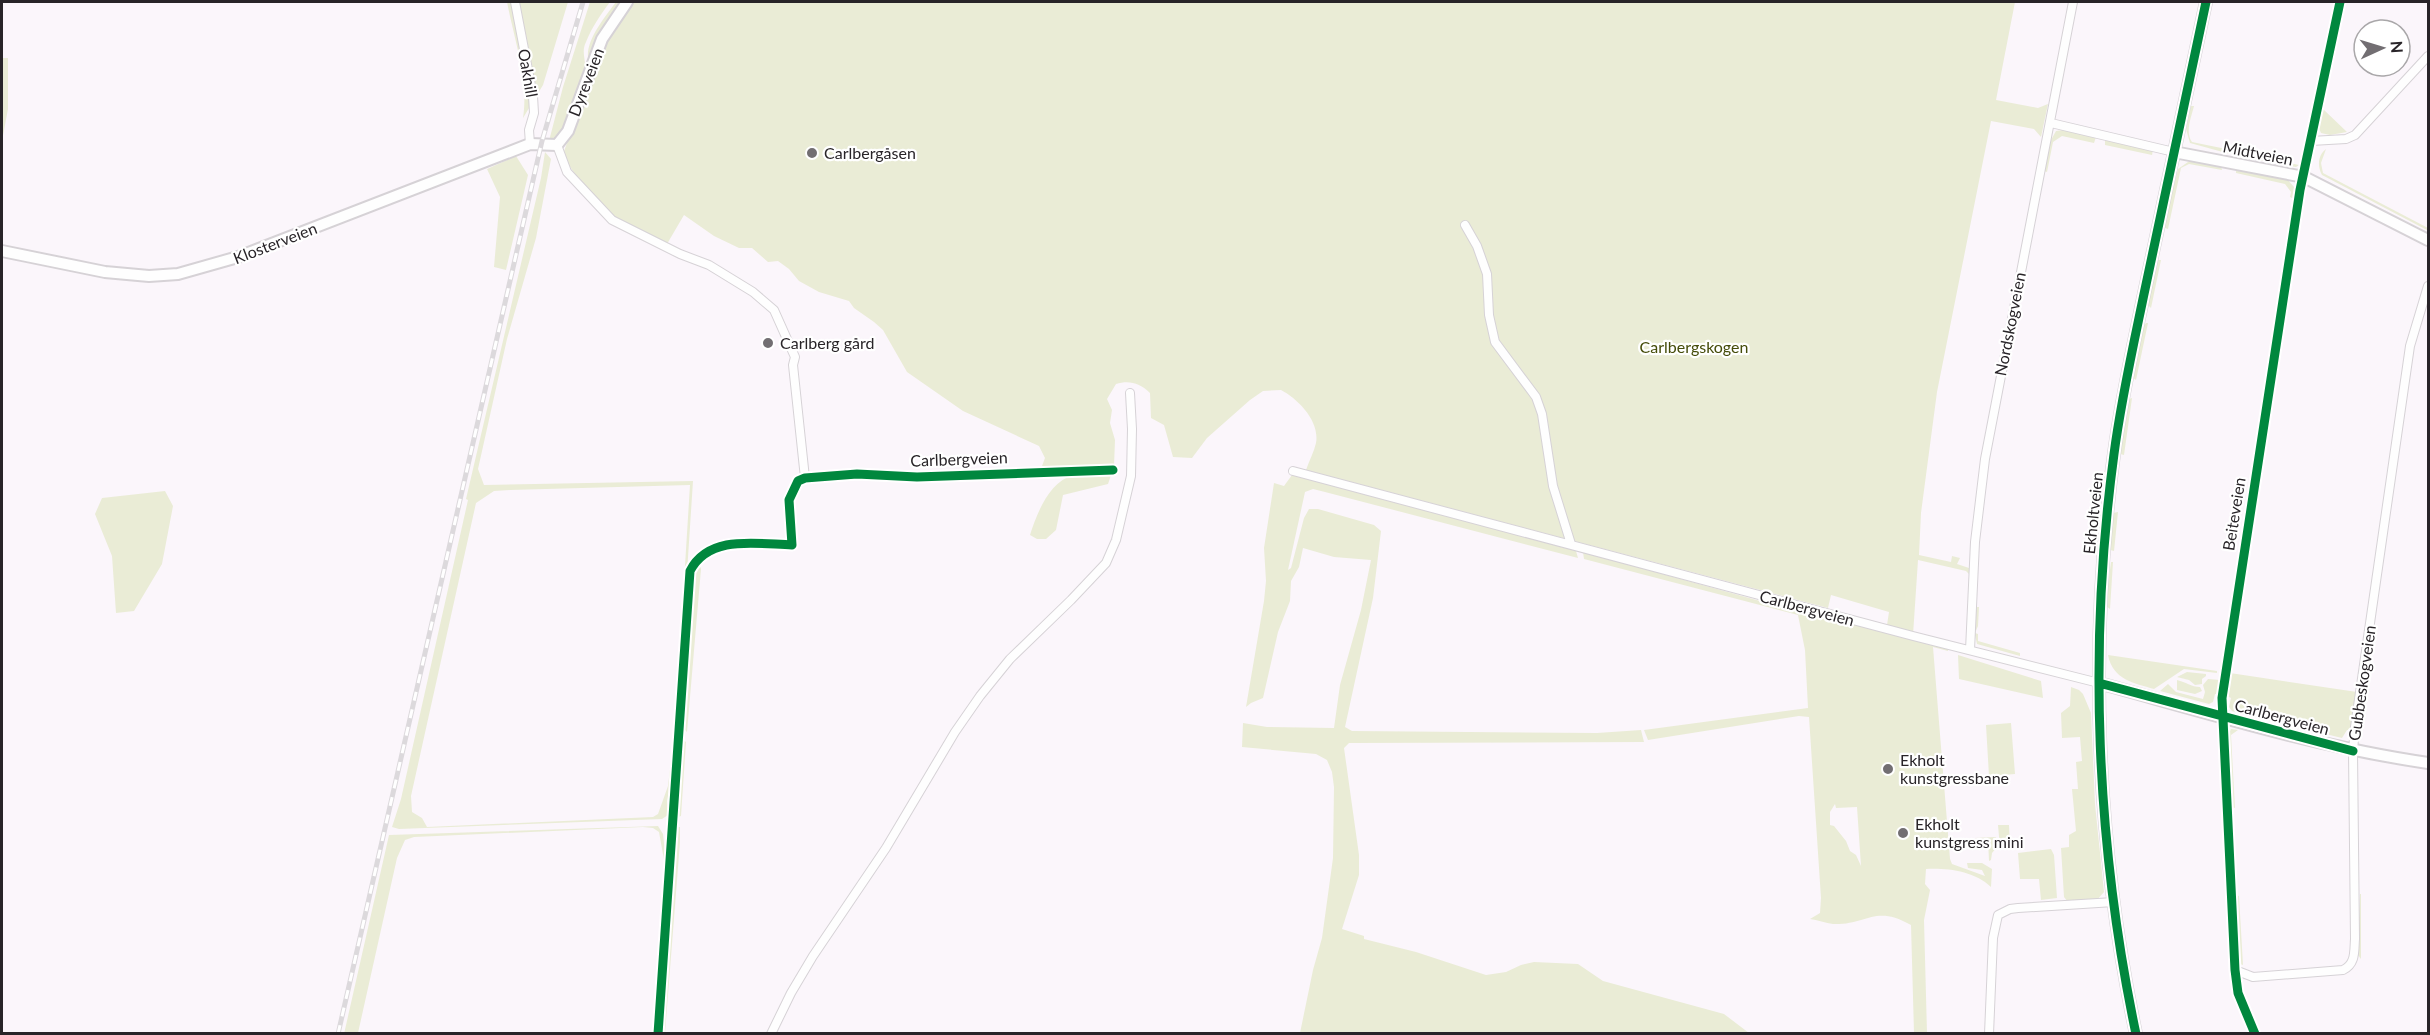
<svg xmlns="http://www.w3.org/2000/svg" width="2430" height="1035" viewBox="0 0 2430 1035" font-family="Lato,sans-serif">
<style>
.green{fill:#eaecd6;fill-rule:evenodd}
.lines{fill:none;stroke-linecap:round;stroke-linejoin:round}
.street-casing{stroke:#d6d2d6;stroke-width:10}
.secondary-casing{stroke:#d6d2d6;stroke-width:14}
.street{stroke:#fefefe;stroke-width:8}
.secondary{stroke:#fefefe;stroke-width:10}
.rail-casing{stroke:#dcd9dc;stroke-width:5}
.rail{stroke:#fff;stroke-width:3;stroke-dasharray:9;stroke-linecap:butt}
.cycleway-casing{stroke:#fff;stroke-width:13}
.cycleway{stroke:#00873e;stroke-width:9}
.poi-dot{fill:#726e72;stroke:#fff;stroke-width:2}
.labels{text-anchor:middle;stroke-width:4.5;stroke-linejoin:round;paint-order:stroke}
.street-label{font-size:16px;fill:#282428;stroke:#fff}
.poi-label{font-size:16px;fill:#282428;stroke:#fff;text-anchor:start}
.park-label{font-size:16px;fill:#454c0a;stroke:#fff}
</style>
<rect width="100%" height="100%" fill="#fbf6fb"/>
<path class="green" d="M507 2H568L543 85 523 118C529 80 514 39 507 2Z
M590 2H610C601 14 592 27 586 42 581 52 586 59 585 69 582 85 565 137 549 141L563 87Z
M616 2H621L590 58H588C586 39 606 16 616 2Z
M632 2H2015L1996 100 2038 108 2048 104 2041 137 2034 129 1991 121 1937 392 1921 513 1919 555 1951 562 1952 556 1960 558 1957 564 1969 568V574L1966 571 1918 560 1913 635 1887 625 1889 612 1831 595 1828 608 1306 470C1309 461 1314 452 1316 443 1320 421 1298 399 1281 390L1263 391 1250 400 1207 438 1192 458 1173 457 1164 425 1151 418 1150 393C1140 383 1129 380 1116 384L1107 399 1112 410 1110 423 1115 440 1114 466 1108 484 1063 495 1056 530 1046 539H1037L1030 535C1037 513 1049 482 1073 475V467L1055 469 1042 466 1045 458 1039 446 963 411 907 372 883 330 874 322 854 308 849 301 819 292 799 281 789 269 778 261 768 262 752 248H739L714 236 684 215 667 244C651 236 630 230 616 219 603 209 564 167 564 151L608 36Z
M2340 29 2323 109 2347 132 2330 135 2321 133 2318 126 2338 30Z
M2 58H8V109L2 141Z
M2191 106H2194C2191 118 2185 132 2192 142L2231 150 2230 154 2190 143 2186 129Z
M2063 130 2096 137 2094 143 2062 136 2053 142 2047 172 2044 171 2051 140 2056 131Z
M2105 139 2153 150 2152 155 2105 145Z
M2326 149 2321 163 2323 173 2428 228 2427 230 2322 175C2317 166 2318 155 2326 149Z
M545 152 551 159 536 238 507 339 478 469 484 485 693 481 674 771 667 801 668 815 662 819 399 829 392 827 401 799 468 500 466 499 541 178ZM690 485 675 727 668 786 658 814 653 817 427 827 422 818 412 812 411 796 476 503 494 491 510 490Z
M2242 153 2299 165 2296 167 2242 157Z
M516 156 528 175 506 270 494 267 500 197 487 169Z
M2188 162H2199L2221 166 2222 170 2189 164 2181 168 2168 229 2165 228 2164 224 2178 169Z
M2236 169 2287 179 2294 187V199L2290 197 2291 192 2285 184 2236 173Z
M2157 260H2161L2151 308 2147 304Z
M2146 323H2148L2136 380 2132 377 2143 326Z
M2132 398 2124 455 2120 454V450L2129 399Z
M1292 475 1576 551 1578 558 1325 492 1313 489 1305 492 1288 570 1291 568 1304 518 1309 509H1318L1374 525 1381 531 1373 598 1345 727 1352 731 1597 733 1641 730 1644 742 1349 743 1344 748 1359 855V875L1342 929 1364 936V939L1416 952 1486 975 1506 972 1521 965 1534 962 1578 964 1603 981 1724 1014 1749 1033H1300L1313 970 1322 938 1333 858 1334 787 1332 772 1327 760 1316 754 1242 747 1243 723 1267 727 1334 728 1340 685 1361 610 1371 560 1334 557 1303 548 1299 567 1291 581 1290 601 1278 632 1263 698 1251 703 1246 707 1264 601 1266 581 1264 548 1274 483 1284 486Z
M165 491 173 506 162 564 134 611 116 613 112 556 95 514 102 498Z
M2118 512 2114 551 2110 550 2113 513Z
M1583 552 1782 607 1834 617 1833 621H1836V618L1948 648V651L1933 647 1950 859 1952 864 1985 876 1982 870 1968 868 1967 863H1982L1992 869 1991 887C1974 871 1948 868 1926 869L1925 884 1930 890 1924 920 1927 1033H1914L1911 925C1875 904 1867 925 1833 924 1826 923 1817 920 1810 919L1820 913 1821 898 1809 717 1799 716 1648 740 1644 730 1808 708 1805 650 1798 615 1584 559ZM1835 804 1836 808 1857 807 1861 866 1856 855 1850 851 1846 841 1834 826 1830 825V812Z
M2111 562H2113L2110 609 2106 606V601Z
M699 563 701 569 687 732 683 728 694 572Z
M1976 607H1979L1978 626 1975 633 1978 634V641L2020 653V656L1977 644 1974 631Z
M1958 655 2041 681 2043 698 1959 679Z
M2108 655 2217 671V673L2184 669 2154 689C2134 683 2113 680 2108 655Z
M2187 672 2206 674V676L2202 679V684L2195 685 2189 680 2177 677Z
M2230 673 2357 692 2351 730H2347L2342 738 2232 711 2229 707 2231 698 2227 696Z
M2208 679 2220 680 2218 694H2215L2213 702 2209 704 2160 691 2168 684 2176 692 2203 699 2205 692 2203 685Z
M2177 680C2186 682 2191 687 2200 687L2202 691 2195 694 2177 690Z
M2071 687 2079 690 2083 694 2091 713 2095 804 2104 892 2096 901 2068 902 2064 897 2061 848 2069 847V835L2076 831 2072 789H2078L2076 762 2082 761 2080 737 2062 738 2061 713 2070 706Z
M2011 723 2015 774 1989 776 1986 725Z
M2231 729 2238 730 2231 735 2235 808 2231 807 2228 736Z
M682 739 686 742 681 816 678 817Z
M1998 825H2009L2010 848H2000Z
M658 826 663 834 666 861 655 1033 664 860 659 832 653 828 643 827 414 837 405 840 397 858 358 1033 344 1034 389 835Z
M677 827H680V842L665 1033 662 1034Z
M1996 837 1997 847 1992 853 1991 860 1989 861 1988 839 1974 838Z
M2051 849 2054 855 2057 898 2041 900 2039 879H2020L2018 853Z
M2360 894H2361V959L2358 955Z
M2236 895 2239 896 2243 965 2240 964 2239 957Z"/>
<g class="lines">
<g class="street-casing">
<path id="street" d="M515 2 533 96 534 113 529 130 530 144
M2051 123 2174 152
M2311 141 2346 139 2355 135 2428 56
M557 145 567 172 612 220 680 254 709 265 753 292 774 310 795 357 793 365 805 478
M1465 225 1477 246 1487 274 1489 315 1495 342 1536 397 1542 414 1553 486 1571 544
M1293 471 1913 636 2099 683
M1970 650 1975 542 1985 459 2073 2
M2235 970 2253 977 2343 970C2356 964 2354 951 2355 939L2353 751 2355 727 2410 346 2428 286
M658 1034 690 571C709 534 757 544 792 545L789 500 798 481 805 478 857 474 917 477 1113 470
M771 1034 791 993 813 956 886 848 955 732 980 696 1010 659 1071 600 1106 563 1116 540 1131 476 1132 429 1130 393
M1989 1034 1993 938 1998 915 2010 909 2018 908 2114 902
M2255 1034 2238 993 2235 970 2222 698 2300 190 2340 2"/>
</g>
<g class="secondary-casing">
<path id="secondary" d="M2174 152 2304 177 2428 240
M2 251 105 272 149 276 178 274 238 257 530 144 557 145 568 131 602 39 627 2
M2099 683C2208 713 2317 747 2428 763
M2136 1034C2096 844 2088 646 2114 454 2121 400 2133 347 2144 294 2164 196 2185 99 2206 2"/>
</g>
<use href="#street" class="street"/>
<use href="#secondary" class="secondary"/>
<g class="rail-casing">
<path id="rail" d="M338 1034 542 141 583 2"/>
</g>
<use href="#rail" class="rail"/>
<g class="cycleway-casing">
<path id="cycleway" d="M2099 683 2353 751
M658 1034 690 571C709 534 757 544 792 545L789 500 798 481 805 478 857 474 917 477 1113 470
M2136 1034C2096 844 2088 646 2114 454 2121 400 2133 347 2144 294 2164 196 2185 99 2206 2
M2255 1034 2238 993 2235 970 2222 698 2300 190 2340 2"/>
</g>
<use href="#cycleway" class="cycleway"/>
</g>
<g class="poi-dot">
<circle cx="812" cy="153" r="6"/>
<circle cx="768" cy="343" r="6"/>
<circle cx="1888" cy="769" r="6"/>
<circle cx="1903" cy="833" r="6"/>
</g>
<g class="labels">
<g class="street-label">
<text transform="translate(528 73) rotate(80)" y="6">Oakhill</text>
<text transform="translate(586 82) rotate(-69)" y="6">Dyreveien</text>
<text transform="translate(2258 153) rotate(11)" y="6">Midtveien</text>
<text transform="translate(275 243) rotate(-21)" y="6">Klosterveien</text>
<text transform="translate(2010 324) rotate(-79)" y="6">Nordskogveien</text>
<text transform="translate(959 459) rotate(-2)" y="6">Carlbergveien</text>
<text transform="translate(2093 513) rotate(-84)" y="6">Ekholtveien</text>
<text transform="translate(2234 514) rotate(-81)" y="6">Beiteveien</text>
<text transform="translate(1807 608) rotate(15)" y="6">Carlbergveien</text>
<text transform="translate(2362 683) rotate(-82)" y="6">Gubbeskogveien</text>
<text transform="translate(2282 717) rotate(15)" y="6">Carlbergveien</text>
</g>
<g class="poi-label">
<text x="824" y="159">Carlbergåsen</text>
<text x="780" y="349">Carlberg gård</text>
<text x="1900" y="766">Ekholt<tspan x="1900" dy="18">kunstgressbane</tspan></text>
<text x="1915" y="830">Ekholt<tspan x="1915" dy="18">kunstgress mini</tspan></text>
</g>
<g class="park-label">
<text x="1694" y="353">Carlbergskogen</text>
</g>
</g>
<rect width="2430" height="1035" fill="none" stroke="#282428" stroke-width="6"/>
<g transform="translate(2382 48) rotate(86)"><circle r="28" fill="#ffffff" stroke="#a9a7a9" stroke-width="1.5"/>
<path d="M0-4.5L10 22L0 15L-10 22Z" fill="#726e72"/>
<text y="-9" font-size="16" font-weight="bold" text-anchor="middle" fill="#282428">N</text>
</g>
</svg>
